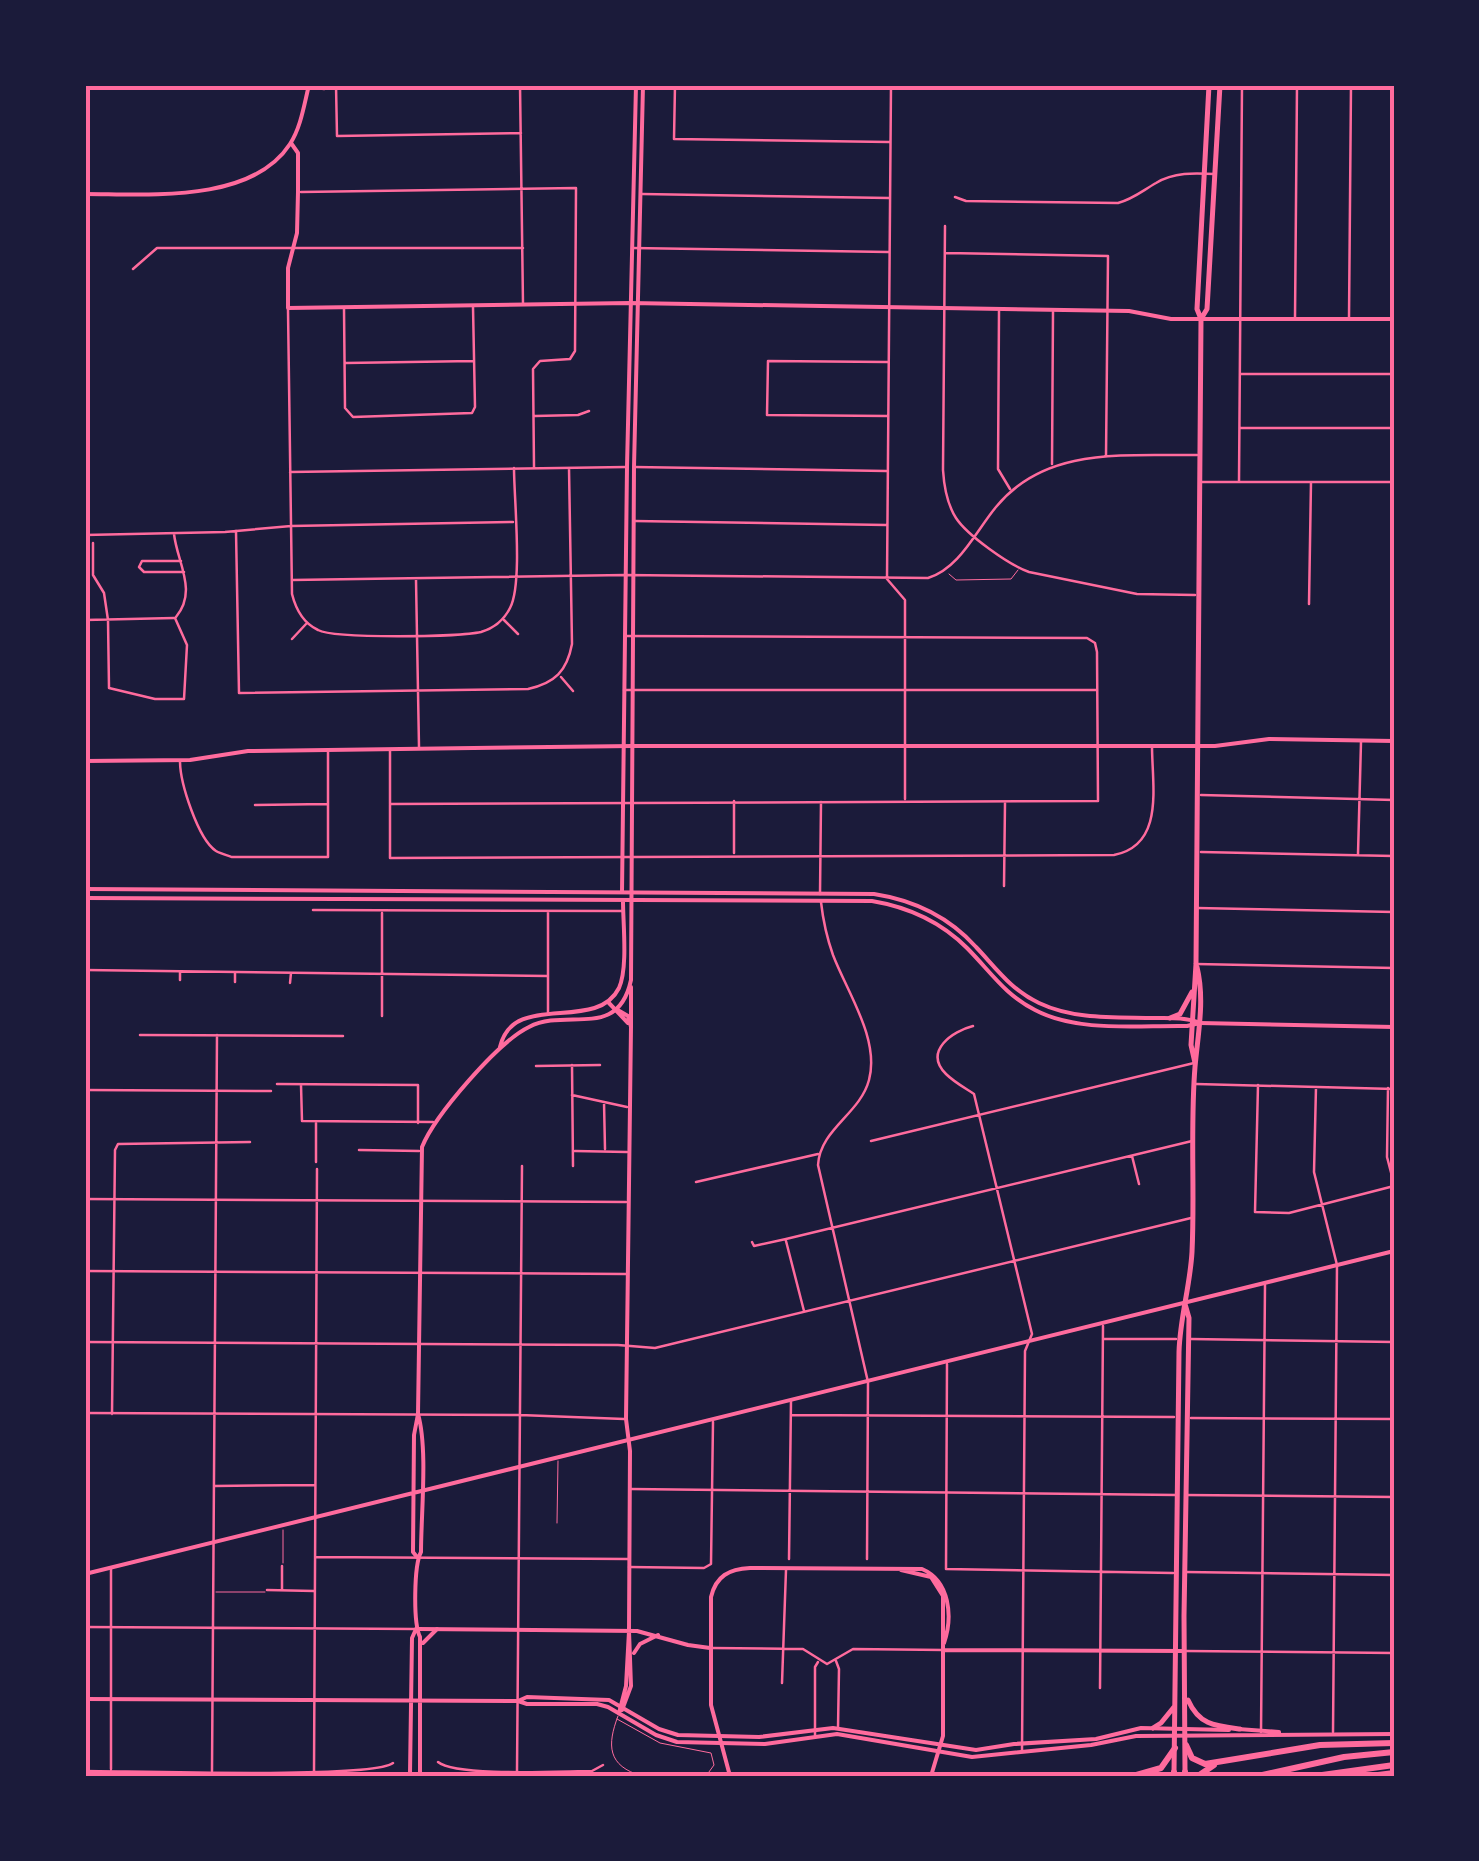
<svg xmlns="http://www.w3.org/2000/svg" width="1479" height="1861" viewBox="0 0 1479 1861" font-family="'Noto Sans',sans-serif">
<style>
.lines{fill:none;stroke-linecap:round;stroke-linejoin:round}
.service{stroke:#ff6b9d;stroke-width:1}
.minor{stroke:#ff6b9d;stroke-width:2.5}
.tertiary{stroke:#ff6b9d;stroke-width:4}
.secondary{stroke:#ff6b9d;stroke-width:4}
.primary{stroke:#ff6b9d;stroke-width:5}
.motorway{stroke:#ff6b9d;stroke-width:6}
.neatline{fill:none;stroke:#ff6b9d;stroke-width:4}
</style>
<rect width="100%" height="100%" fill="#1b1b3a"/>
<g class="lines">
<path class="service" d="M949 574 956 580 1011 579 1018 570
M557 1523 558 1461
M283 1563V1530
M216 1592H265
M618 1716C607 1745 607 1766 642 1776
M617 1719 660 1743 711 1753 714 1765 706 1776"/>
<path class="minor" d="M336 85 337 136 521 133
M520 85 523 304
M675 85 674 139 889 142
M891 85 887 579 905 600V799
M309 87 324 89 335 86
M301 192 576 188 575 351 570 359 540 361 533 369 534 467
M642 194 889 198
M955 197 966 201 1118 203C1133 199 1142 191 1156 183 1174 172 1194 173 1215 174
M945 226 943 470C944 486 947 504 956 518 967 535 1009 565 1029 572L1137 594 1195 595
M632 248 888 252
M946 253 1108 256 1106 456
M133 269 157 248H523
M344 309 345 408 353 417 472 413 475 407 473 307
M288 310 292 594C296 610 303 623 318 630 335 639 460 637 481 632 494 628 504 620 510 608 523 584 514 499 514 468
M999 311 998 469 1010 489
M1295 318 1297 85
M1349 318 1351 85
M887 362 768 361 767 415 887 416
M346 363 473 361
M1241 374H1394
M535 416 578 415 589 411
M1241 428H1394
M1052 464 1053 312
M634 467 886 471
M290 472 626 467
M1201 482H1394
M1239 482 1242 85
M634 521 886 525
M236 531 239 693 528 689C555 683 567 671 572 644L569 468
M174 534C177 562 198 591 176 617
M85 535 225 532 291 526 513 522
M93 543V575L104 593 108 620 109 688 155 699H184L187 645 175 618
M181 561H142L139 567 144 572H184
M292 580 625 575 928 578C959 569 976 531 996 507 1046 446 1125 456 1197 455
M416 580 419 747
M1309 604 1311 482
M85 620 174 618
M504 620 518 634
M292 639 306 624
M561 677 573 691
M624 690H1096
M390 751V858L1114 855C1165 845 1152 786 1152 746
M180 761C180 783 198 839 216 851 219 853 229 856 232 857H328V752
M1201 795 1394 800
M734 801V853
M390 804 1098 801 1097 652 1095 643 1087 638 625 636
M255 805 327 804
M1201 852 1394 856
M1358 854 1361 742
M1004 886 1005 803
M820 894 821 802
M821 902C823 920 827 938 833 955 847 992 880 1039 869 1080 860 1114 820 1129 818 1165L868 1382 867 1559
M1197 908 1394 912
M313 910 622 911
M1196 964 1394 968
M85 970 547 976
M235 973V982
M180 980V972
M290 983 291 973
M548 1014V912
M382 1016V913
M973 1026C953 1031 923 1051 946 1074 954 1082 965 1088 974 1094L1032 1334 1025 1351 1022 1750
M140 1035 343 1036
M572 1065 573 1166
M536 1066 600 1065
M277 1084 418 1085V1123
M1196 1084 1394 1089
M301 1085 302 1121 433 1122
M1258 1085 1255 1212 1289 1213 1394 1186
M1316 1087 1314 1172 1337 1265 1333 1732
M1388 1088 1387 1157 1394 1184
M85 1090 271 1091
M572 1095 627 1107
M604 1102 605 1149
M316 1123V1162
M871 1141 1194 1063
M359 1150 419 1151
M575 1151 627 1152
M1132 1156 1139 1184
M696 1182 818 1154
M85 1199 626 1202
M786 1241 804 1311
M752 1242 754 1246 786 1239 1192 1141
M85 1271 626 1274
M1104 1339H1176
M1191 1339 1394 1342
M85 1342 618 1345 655 1348 1191 1218
M947 1364 946 1569 1173 1573
M85 1413 520 1415 624 1419
M112 1414 115 1150 118 1144 250 1142
M791 1415 1174 1417
M1191 1418 1394 1419
M214 1486 315 1485
M631 1489 1177 1495
M1186 1495 1394 1497
M316 1557 628 1559
M789 1559 791 1401
M629 1567 704 1568 711 1564 713 1422
M1186 1572 1394 1575
M282 1589V1566
M267 1590 314 1591
M85 1627 415 1629
M712 1648 803 1649 827 1664 853 1649 944 1650
M1186 1651 1394 1653
M836 1661 839 1669 838 1728
M782 1683 786 1570
M1100 1688 1103 1326
M1261 1732 1265 1285
M815 1735V1667L818 1662
M438 1762C456 1777 563 1771 592 1771L603 1765
M111 1769V1568
M85 1771C129 1771 373 1779 393 1763
M212 1771 217 1035
M517 1771 522 1166
M314 1772 317 1169"/>
<path class="tertiary" d="M291 143 298 153V192L297 233 288 268V308L630 303 1129 311 1171 319H1394
M85 194C146 194 251 204 290 144 301 127 304 105 309 85
M85 761 190 760 248 751 632 746H1215L1269 739 1394 741
M608 1002 628 1023
M616 1009 628 1016 631 1027 626 1419 630 1451 629 1631 626 1686 619 1713
M1200 1023 1394 1027
M901 1570 931 1577 943 1596V1736L931 1776
M418 1629 637 1631 688 1645 710 1648
M944 1650 1184 1651
M634 1653 640 1644 658 1635
M622 1710 631 1686 629 1631
M730 1776 711 1705V1597C716 1576 729 1569 750 1568L922 1569C950 1581 953 1617 944 1643"/>
<path class="secondary" d="M85 889 874 894C913 900 949 917 976 947 996 968 1011 990 1039 1003 1075 1020 1115 1017 1154 1018 1169 1018 1186 1017 1200 1023
M622 892 627 467 636 85
M85 898 872 901C908 907 941 922 967 948 990 971 1005 995 1035 1010 1079 1033 1138 1025 1187 1026L1200 1023
M631 1027V987
M500 1047C513 990 596 1034 619 988 628 968 623 924 623 901
M418 1414C428 1449 421 1514 421 1552 414 1565 413 1623 420 1637V1776
M417 1557 413 1552 414 1435 418 1414 422 1147C435 1115 498 1042 529 1027 567 1007 618 1041 631 980L634 467 643 85
M85 1574 1394 1251
M423 1643 437 1629
M85 1699 518 1701 527 1704H597L608 1707 656 1735 677 1742 765 1744 837 1734 972 1757 1091 1745 1136 1736 1394 1734
M518 1701 527 1697 609 1700 659 1729 678 1735 759 1737 833 1728 976 1750 1014 1744 1096 1739 1141 1728 1229 1730
M1238 1729 1279 1732
M410 1773 412 1638 416 1629"/>
<path class="primary" d="M1201 319 1207 309 1220 85
M1170 1018 1180 1014 1192 992
M1195 1063 1191 1045 1196 964 1201 319 1197 309 1209 85
M1185 1304 1189 1318 1184 1616 1185 1772
M1188 1700C1199 1725 1215 1726 1240 1729
M1153 1728 1161 1723 1174 1707
M1174 1772 1179 1352C1180 1317 1190 1287 1192 1252 1195 1191 1190 1128 1195 1067 1198 1033 1205 1000 1197 967"/>
<path class="motorway" d="M1186 1745 1192 1758 1205 1764 1320 1745 1394 1743
M1174 1772 1175 1776
M396 1776H438
M1133 1776 1161 1768 1175 1748
M1185 1776V1772
M1198 1776 1214 1765
M1258 1776 1344 1757 1394 1752
M1315 1776 1394 1765
M1370 1776 1394 1773"/>
</g>
<rect width="1479" height="1861" fill="none" stroke="#1b1b3a" stroke-width="175"/>
<rect x="88" y="88" width="1304" height="1686" class="neatline"/>
</svg>
